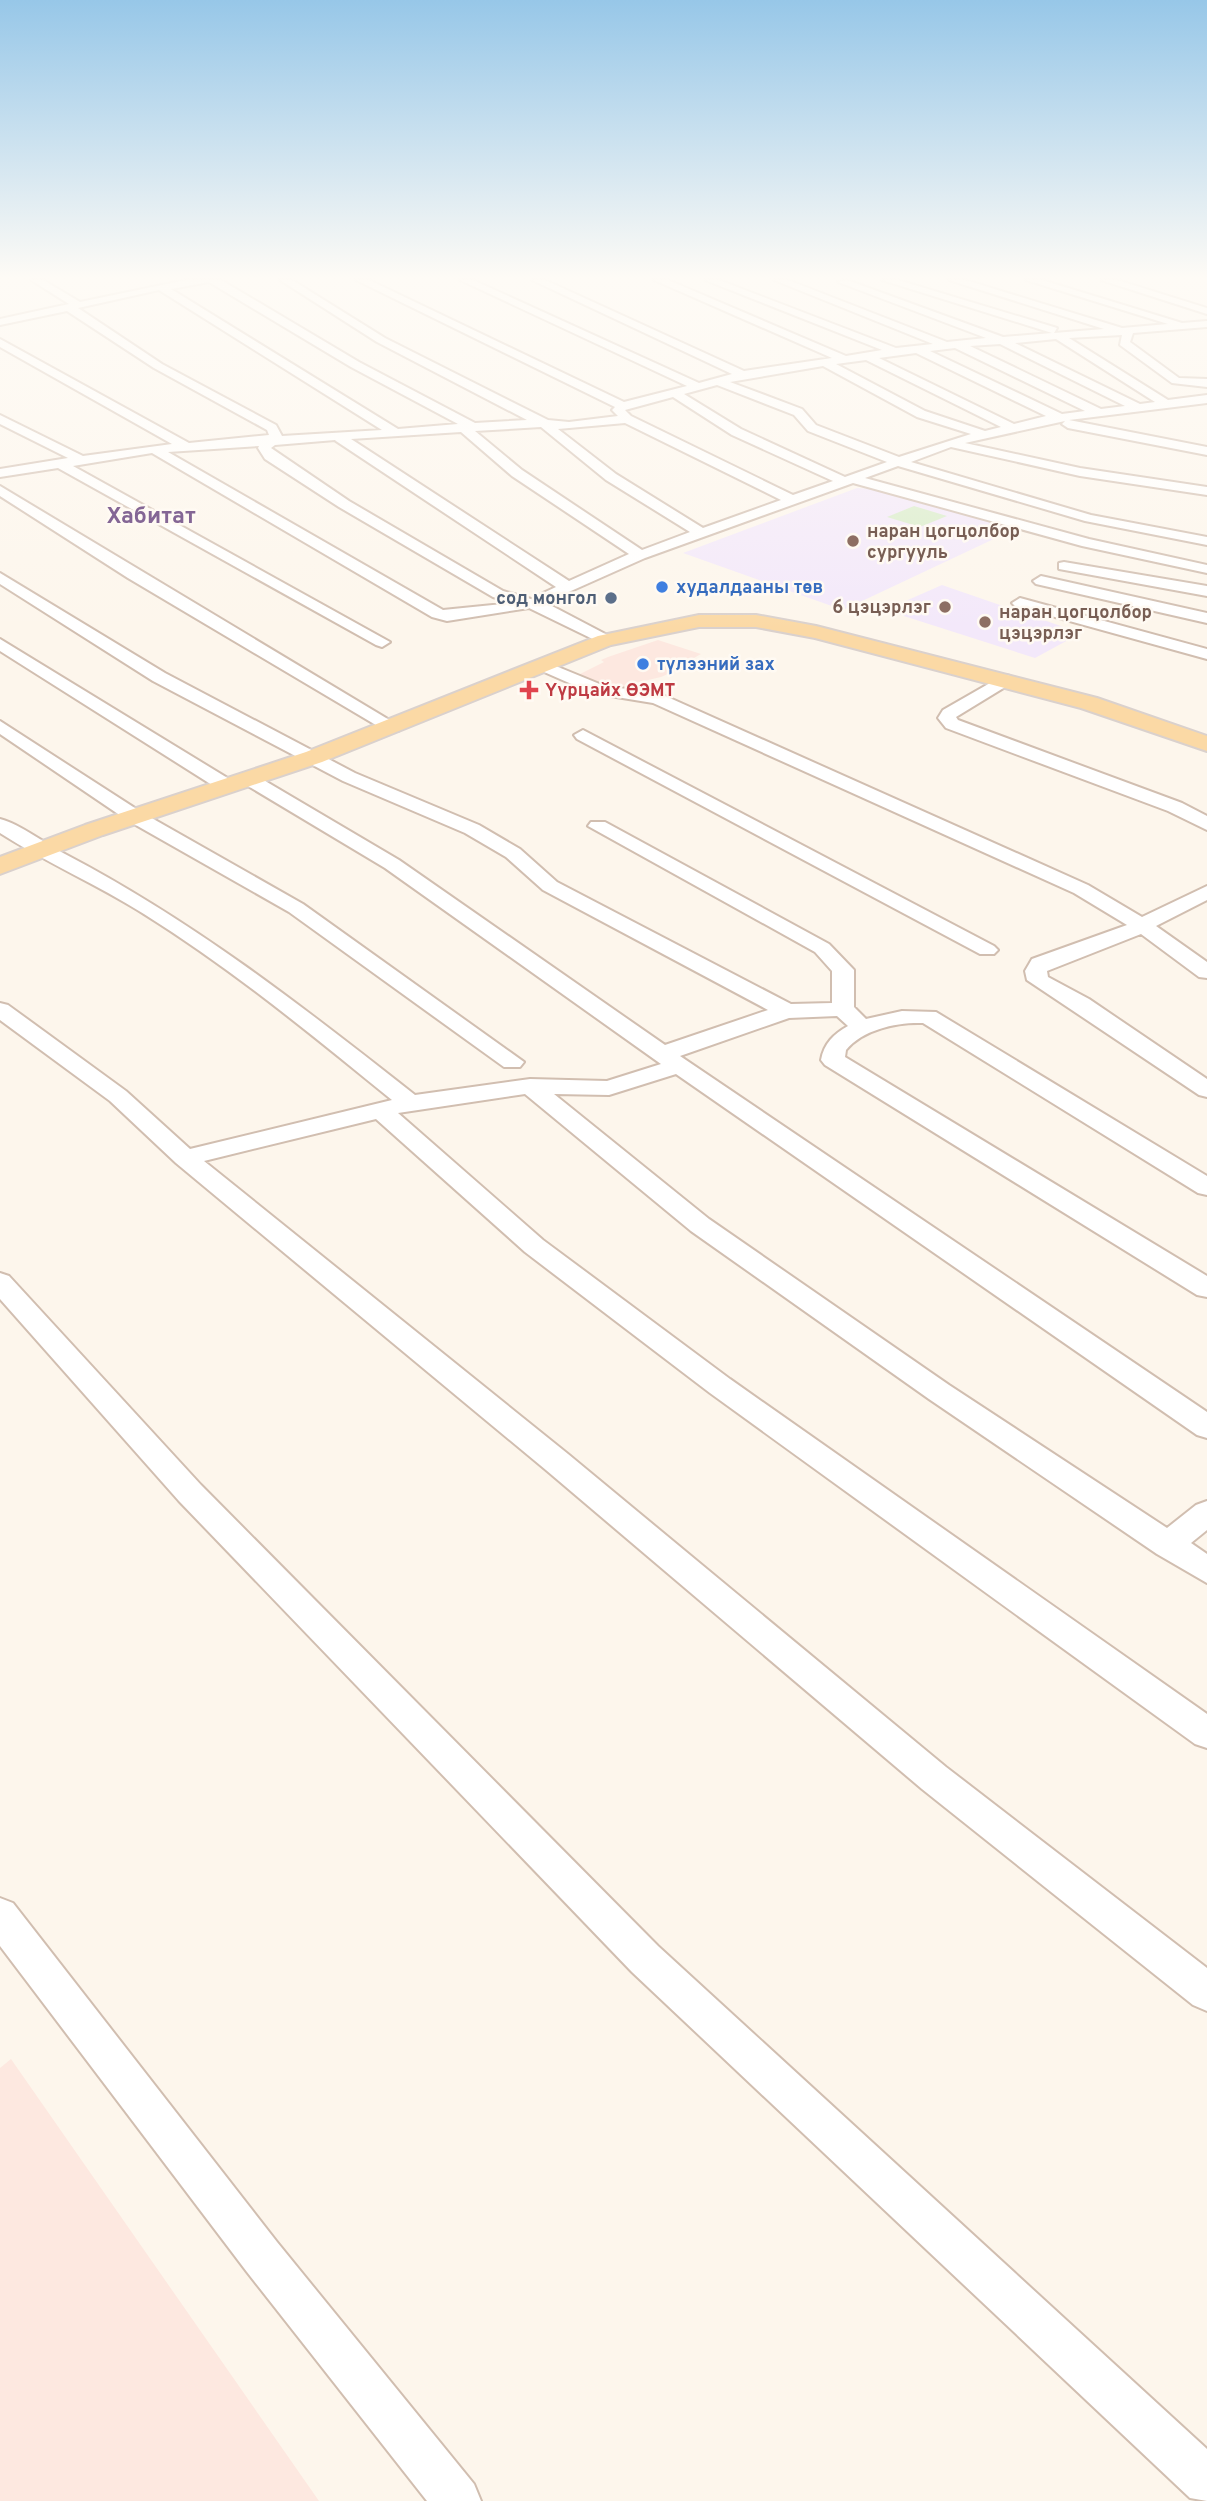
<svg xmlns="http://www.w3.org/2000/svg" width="1207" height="2501" viewBox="0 0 1207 2501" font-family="Overpass,sans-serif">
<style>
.commercial{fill:#fde8e0}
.education{fill:#f3e8fa}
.green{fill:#d8ecc9}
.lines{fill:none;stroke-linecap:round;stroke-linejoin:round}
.minor-casing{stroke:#d1beb0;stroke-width:4}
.major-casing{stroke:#dad1cd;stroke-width:4}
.minor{fill:#fff;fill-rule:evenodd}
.major{fill:#fbd9a5;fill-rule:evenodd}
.education-dot{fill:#8d6e63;stroke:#fffaf3;stroke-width:2.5}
.shop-dot{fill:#3f7fe0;stroke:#fffaf3;stroke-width:2.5}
.service-dot{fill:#5c6f8a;stroke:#fffaf3;stroke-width:2.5}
.health-dot{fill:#e0444e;stroke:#fffaf3;stroke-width:2.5}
.labels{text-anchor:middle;stroke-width:5;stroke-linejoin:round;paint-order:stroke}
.far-education-label{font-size:18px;font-weight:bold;fill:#785e54;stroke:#fffaf3;text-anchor:start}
.far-shop-label{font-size:18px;font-weight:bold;fill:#366cbe;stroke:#fffaf3;text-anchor:start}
.far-service-label{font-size:18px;font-weight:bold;fill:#4e5e75;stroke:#fffaf3;text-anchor:end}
.far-health-label{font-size:18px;font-weight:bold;fill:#be3a42;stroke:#fffaf3;text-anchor:start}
.far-district-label{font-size:23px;font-weight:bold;fill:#846695;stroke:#fffaf3}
</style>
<rect width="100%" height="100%" fill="#fdf6ec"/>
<path class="commercial" d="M658 640 701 654 678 667 675 665 670 673 661 677 610 689 574 677 604 662 601 660 608 657Z
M11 2059 319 2501H0V2068Z"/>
<path class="education" d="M857 488 874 489 1015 529 843 610 683 553Z
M942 585 1081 633 1035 658 885 610Z"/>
<path class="green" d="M914 506 947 516 920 527 887 517Z"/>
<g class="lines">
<g class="minor-casing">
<path id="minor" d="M31 280H43L80 302 186 280H221L359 362 475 423 527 420 377 342 280 280H292L385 338 548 420 569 422 618 416 612 410 615 407 356 280H369L624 402 687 386 460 280H473L699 383 732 374 532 280H545L744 371 832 358 654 280H668L846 356 882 350 705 280H719L896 348 933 344 774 280H788L947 342 986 338 838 282 847 280 1003 337 1052 333 882 280H898L1057 328 1054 333 1104 329 949 280H965L1122 328 1168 324 1026 280H1042L1182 323 1207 321V327L1133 333 1130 342 1179 378 1207 379V387L1172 383 1120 345 1122 335 1069 338 1168 400 1207 395V403L1069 420 1207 447V455L1068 428 1062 424 1065 421 965 443 1080 468 1207 487V495L1080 476 951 447 911 462 1091 515 1207 537V545L1085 521 898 466 865 478 1089 539 1207 565V573L1082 546 853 483 645 558 553 599 552 606 611 637 613 640 605 645 529 608 447 621 432 617 152 453 73 466 390 642 382 647 376 645 58 468 0 477V469L68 458 0 424V415L83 456 172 444 0 347V339L189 443 269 435 267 430 154 368 67 311 0 325V319L69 304ZM209 282 351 367 458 424 398 429 171 289ZM159 290 382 430 282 436 276 425 162 364 78 308ZM1056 339 1155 402 1140 404 1015 343ZM1000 344 1125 406 1101 409 970 346ZM955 348 1085 411 1062 414 930 351ZM916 353 1046 416 1014 424 879 358ZM866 360 1001 427 985 431 925 411 836 364ZM823 366 917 417 971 434 899 457 816 425 802 409 730 382ZM717 385 794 415 808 431 887 462 845 477 741 429 684 394ZM673 397 732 435 833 481 793 495 631 416 625 410ZM625 423 781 500 703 528 616 474 558 429ZM541 427 606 480 690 532 642 550 522 470 475 431ZM461 432 512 476 629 554 569 581 351 439ZM335 440 336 441 556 587 541 594 538 601 503 591 349 501 271 448 275 445ZM259 446 258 448 265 459 339 507 493 597 513 603 443 610 168 452Z
M1101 280H1117L1207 308V314Z
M0 486 401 727 398 731H386L128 578 0 496Z
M1064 562 1207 586V596L1059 569V563Z
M0 573 165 673 355 773 479 825 520 849 557 882 791 1004 832 1003V971L815 952 588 826 591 822H605L829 944 854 970V1007L866 1019 902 1011 936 1012 1207 1176V1195L1198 1193 923 1023C898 1022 863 1029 846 1050L845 1057 1207 1276V1297L1197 1295 825 1065 821 1060C824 1043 834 1034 848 1026L837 1016 789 1018 680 1056 1207 1412V1438L1197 1435 676 1074 609 1095 554 1094 709 1219 949 1385 1167 1528 1196 1505 1207 1501V1530L1191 1543 1207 1554V1583L1157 1554 929 1399 691 1231 525 1094 398 1113 543 1240 730 1379 1207 1714V1748L1195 1744 710 1393 525 1252 376 1119 204 1161 568 1454 946 1767 1207 1968V2011L1193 2005 922 1789 546 1470 176 1163 110 1101 0 1020V1003L8 1005 126 1091 190 1149 392 1100C312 1035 232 969 144 914 98 885 47 863 0 833V819C22 825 45 844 65 854 193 921 302 1006 415 1095L530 1079 607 1081 661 1064 385 868 243 783 240 779 243 775H255L399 860 665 1045 768 1010 543 890 506 857 465 833 343 781 153 681 0 584Z
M1041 576 1207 613V623L1036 584 1033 581Z
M1020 598 1207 649V659L1015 606 1012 603Z
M0 639 234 782 236 786 227 792 220 790 0 651Z
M541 660 602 685 663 695 1088 885 1142 917 1207 886V900L1156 926 1207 962V978L1199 977 1141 934 1047 971 1048 977 1089 999 1207 1079V1097L1199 1095 1027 980 1025 971 1032 959 1127 925 1074 893 653 703 592 693 535 668 533 665Z
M1004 675 1010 676V684L956 717 958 720 1182 803 1207 816V830L1168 811 946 728 938 718 943 710Z
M0 721 141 812 303 904 524 1062 520 1067H504L289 912 127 820 0 734Z
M583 730 994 946 998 950 994 954H980L577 739 574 735Z
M0 1273 9 1276 201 1485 658 1946 1207 2449V2501L1190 2498 632 1972 179 1501 0 1299Z
M0 1898 13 1903 277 2242 474 2484 481 2501H427L247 2272 0 1946Z"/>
</g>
<g class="major-casing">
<path id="major" d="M699 615H756L816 626 1097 698 1207 736V751L1081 708 815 638 756 627H699L611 645 322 762 103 835 0 874V857L85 825 306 752 598 636Z"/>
</g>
<use href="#minor" class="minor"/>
<use href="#major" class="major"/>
</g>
<linearGradient id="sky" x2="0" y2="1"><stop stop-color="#97c7e8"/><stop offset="0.44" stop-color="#fefbf6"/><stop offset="1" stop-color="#fefbf6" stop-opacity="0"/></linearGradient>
<rect width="1207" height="630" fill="url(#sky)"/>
<g class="education-dot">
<circle cx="853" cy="541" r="7"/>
<circle cx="945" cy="607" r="7"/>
<circle cx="985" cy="622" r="7"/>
</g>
<g class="shop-dot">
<circle cx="662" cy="587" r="7"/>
<circle cx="643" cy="664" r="7"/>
</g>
<circle class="service-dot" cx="611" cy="598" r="7"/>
<path class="health-dot" d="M525.5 679.5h7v7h7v7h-7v7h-7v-7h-7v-7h7z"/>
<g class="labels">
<g class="far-education-label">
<text x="867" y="537">наран цогцолбор<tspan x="867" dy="21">сургууль</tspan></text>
<text x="931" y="613" text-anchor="end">6 цэцэрлэг</text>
<text x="999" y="618">наран цогцолбор<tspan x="999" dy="21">цэцэрлэг</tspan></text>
</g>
<g class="far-shop-label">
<text x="676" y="593">худалдааны төв</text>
<text x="657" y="670">түлээний зах</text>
</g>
<g class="far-service-label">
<text x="597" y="604">сод монгол</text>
</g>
<g class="far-health-label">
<text x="545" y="696">Үүрцайх ӨЭМТ</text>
</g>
<g class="far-district-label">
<text x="151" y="523">Хабитат</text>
</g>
</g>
</svg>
